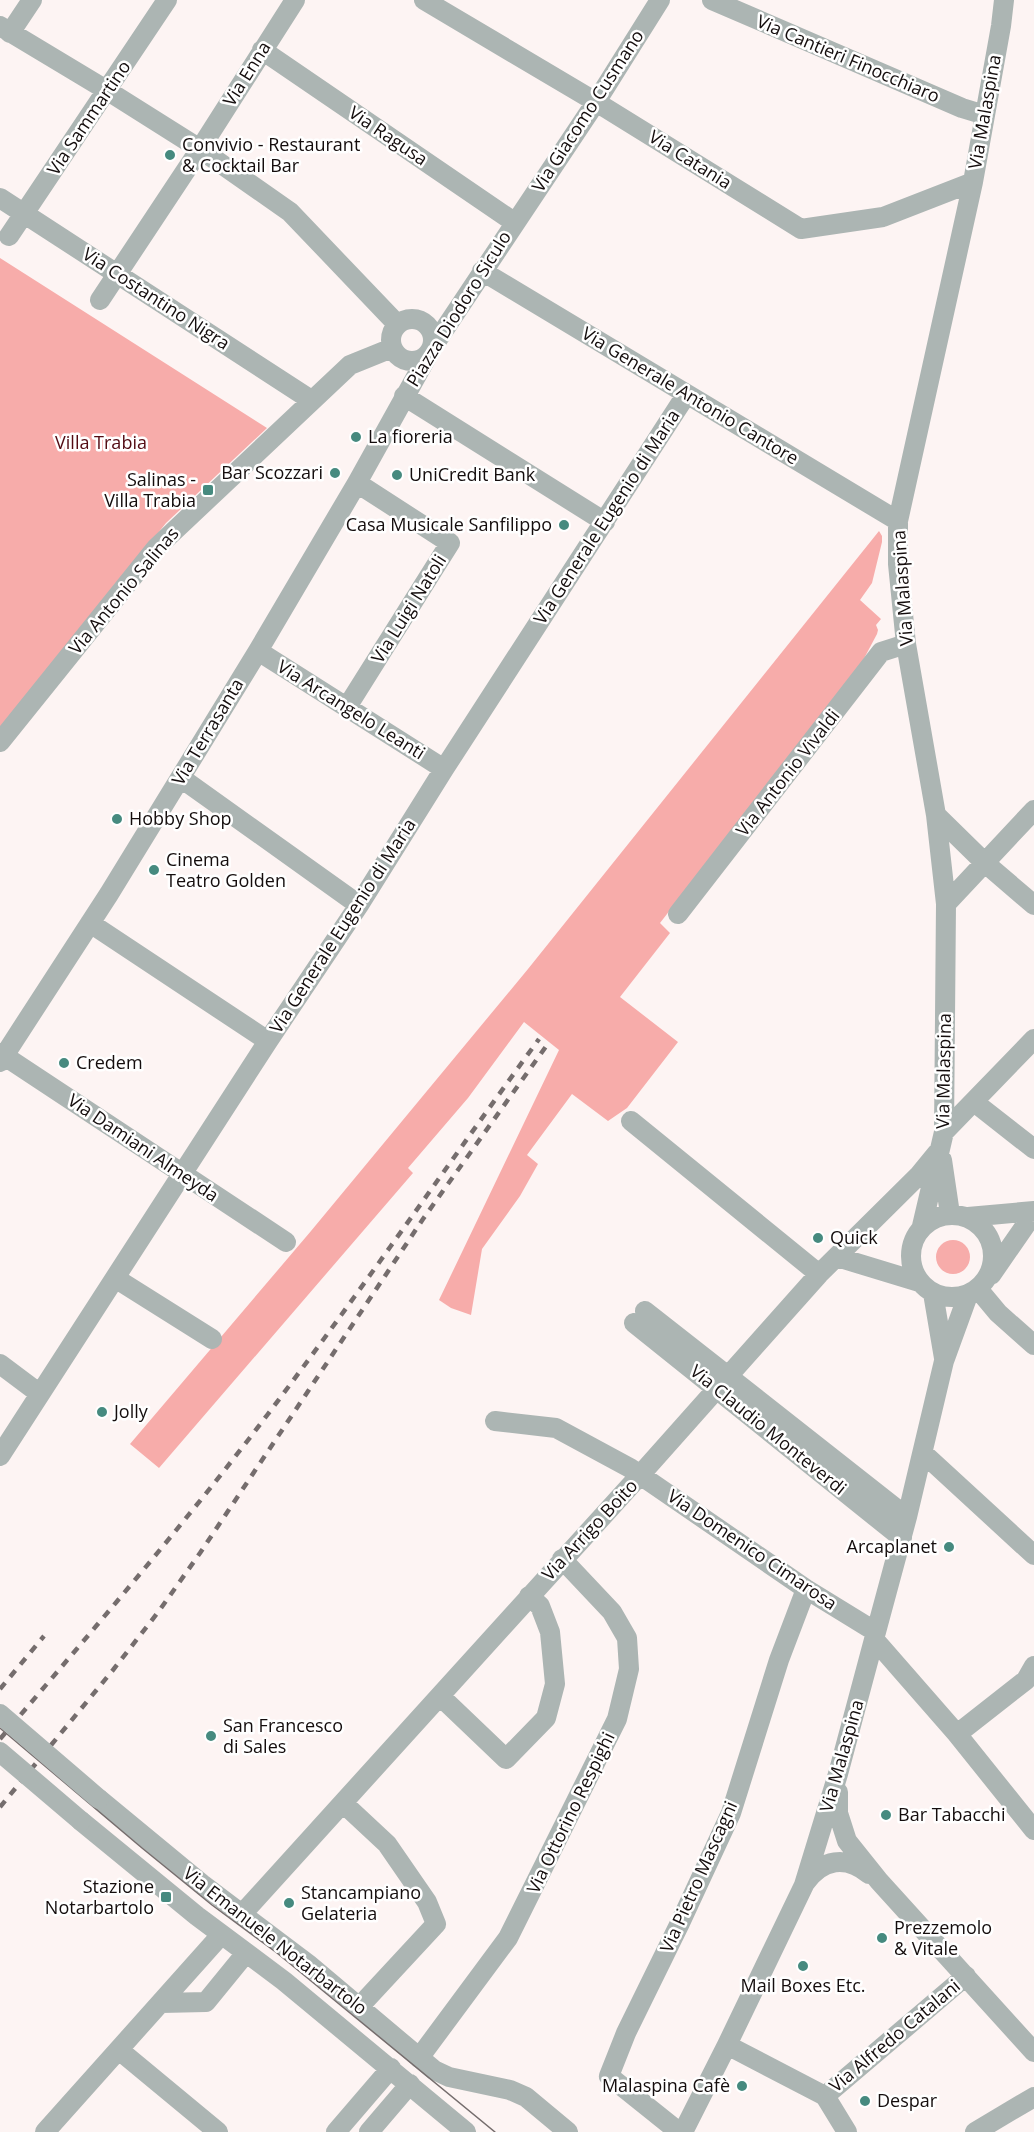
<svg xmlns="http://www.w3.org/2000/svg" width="1034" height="2132" viewBox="0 0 1034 2132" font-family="'Open Sans',sans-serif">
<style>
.green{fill:#f7acaa}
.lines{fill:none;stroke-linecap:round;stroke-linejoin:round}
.minor{stroke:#acb5b3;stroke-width:20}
.tram{stroke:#756d6d;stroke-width:1.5}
.rail{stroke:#756d6d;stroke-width:4.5;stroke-dasharray:8 8;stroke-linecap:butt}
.minor-bridge{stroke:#acb5b3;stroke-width:20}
.poi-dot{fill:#468a7f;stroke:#fff;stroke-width:2}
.labels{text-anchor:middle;stroke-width:5;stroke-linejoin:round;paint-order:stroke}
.street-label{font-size:18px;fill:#140d0d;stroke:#fff}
.poi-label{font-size:18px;fill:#140d0d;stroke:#fff;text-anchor:start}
.park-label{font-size:18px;fill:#530b13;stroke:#fff}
</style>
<rect width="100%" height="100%" fill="#fdf4f3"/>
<path class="green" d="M0 258 267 428 166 523 0 731Z
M879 531 882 536V542L872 583 860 600 881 619 876 625 878 630 877 634 860 666 660 923 670 933 620 997 678 1042 627 1108 608 1121 572 1094 527 1155 538 1164 520 1196 482 1249 471 1315 451 1308 439 1300 559 1050 524 1022 468 1098 408 1168 413 1173 159 1468 130 1444 311 1231 528 969Z
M936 1257a17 17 0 1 1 34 0a17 17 0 1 1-34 0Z"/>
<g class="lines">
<path class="minor" d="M424 0 596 102 801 229 883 217 973 182
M712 0 962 108 985 115
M0 26 108 91 200 149 290 212 397 324
M10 33 32 0
M262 50 514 222
M0 198 311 400
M9 236 167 0
M482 271 898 521
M100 300 200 149 295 0
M391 340a21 21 0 1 1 42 0a21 21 0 1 1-42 0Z
M404 396 605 522
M258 651 444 769
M347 707 450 543 357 483
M0 742 156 548 350 365 392 348
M181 778 359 905
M936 815 985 863 1034 905
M946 904 1034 810
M678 914 881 652 906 644
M90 923 268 1041
M0 1053 286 1242
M0 1062 109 894 258 651 357 483 432 348 596 102 660 0
M974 1102 1034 1149
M631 1121 819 1274
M944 1132 1034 1039
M942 1160 950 1214
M911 1256a41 41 0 1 1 82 0a41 41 0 1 1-82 0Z
M968 1217 1034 1211
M922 1226 944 1132 946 904 936 815 906 644 898 564V521L973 182 1001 26 1004 0
M837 1257 919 1282
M991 1275 1034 1213
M115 1278 212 1339
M978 1289 998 1313 1034 1345
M933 1293 944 1358
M645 1311 907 1517
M634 1323 902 1538
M0 1364 40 1394
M495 1421 556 1428 630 1468 806 1589 876 1632
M923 1453 1034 1555
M0 1456 268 1041 359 905 444 769 686 395
M874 1639 957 1734 1034 1830
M440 1696 506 1759 546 1718 555 1684 550 1632 540 1606 529 1596
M957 1734 1026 1680 1034 1666
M838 1792V1813L847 1841 879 1881 1034 2052
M99 1799 202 1884 308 1964 434 2070 449 2077 510 2090 526 2097 568 2132
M343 1803 387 1844 427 1902 436 1924 359 2007
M81 1821 197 1916 284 1981 466 2132
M805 1883C822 1859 846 1855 869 1874
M242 1914 641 1474 819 1274 919 1175 937 1153
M161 2003 206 2002 246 1953
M727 2045 825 2096 847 2132
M119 2050 218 2132
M419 2058 508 1938 617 1719 629 1669 627 1638 612 1612 562 1559
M825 2096 966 1976
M45 2132 221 1935
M336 2132 391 2068
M369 2132 410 2084
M679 2132 609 2076 626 2033 680 1923 731 1813 779 1660 806 1589
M683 2132 727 2045 804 1885 838 1774 876 1632 907 1517 944 1361 968 1295
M975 2132 1034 2097"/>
<path class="tram" d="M0 1728 142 1848 212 1905 277 1953 495 2132"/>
<path class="rail" d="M0 1689 44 1636
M0 1739C91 1632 183 1526 268 1414 361 1291 448 1164 539 1039
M0 1807 113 1670 159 1611 200 1553 423 1219 547 1045"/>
<path class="minor-bridge" d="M0 1714 99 1799
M0 1752 81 1821"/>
</g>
<g class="poi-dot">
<circle cx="170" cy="155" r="6"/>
<circle cx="356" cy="437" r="6"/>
<circle cx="335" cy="473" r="6"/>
<circle cx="397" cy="475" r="6"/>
<rect x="202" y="484" width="12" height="12" rx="3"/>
<circle cx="564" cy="525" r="6"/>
<circle cx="117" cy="819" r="6"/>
<circle cx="154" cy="870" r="6"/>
<circle cx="64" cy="1063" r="6"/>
<circle cx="818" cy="1238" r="6"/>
<circle cx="102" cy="1412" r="6"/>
<circle cx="949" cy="1547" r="6"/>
<circle cx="211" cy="1736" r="6"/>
<circle cx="886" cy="1815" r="6"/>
<rect x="160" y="1891" width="12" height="12" rx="3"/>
<circle cx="289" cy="1903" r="6"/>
<circle cx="882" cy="1938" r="6"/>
<circle cx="803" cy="1966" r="6"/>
<circle cx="742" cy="2086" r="6"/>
<circle cx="865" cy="2101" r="6"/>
</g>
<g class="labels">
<g class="street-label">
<text transform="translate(848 59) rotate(23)" y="6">Via Cantieri Finocchiaro</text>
<text transform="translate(247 74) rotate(-58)" y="6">Via Enna</text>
<text transform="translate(588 111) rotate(-57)" y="6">Via Giacomo Cusmano</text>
<text transform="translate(985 112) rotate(-80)" y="6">Via Malaspina</text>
<text transform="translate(89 118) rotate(-56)" y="6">Via Sammartino</text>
<text transform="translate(388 136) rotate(34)" y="6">Via Ragusa</text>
<text transform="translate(690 160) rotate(32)" y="6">Via Catania</text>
<text transform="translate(156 299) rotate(33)" y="6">Via Costantino Nigra</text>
<text transform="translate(459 309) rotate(-58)" y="6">Piazza Diodoro Siculo</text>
<text transform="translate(690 396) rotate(31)" y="6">Via Generale Antonio Cantore</text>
<text transform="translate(607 517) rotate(-57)" y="6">Via Generale Eugenio di Maria</text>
<text transform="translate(903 588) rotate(-94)" y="6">Via Malaspina</text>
<text transform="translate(124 591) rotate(-50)" y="6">Via Antonio Salinas</text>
<text transform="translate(409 609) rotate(-58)" y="6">Via Luigi Natoli</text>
<text transform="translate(351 710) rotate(32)" y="6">Via Arcangelo Leanti</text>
<text transform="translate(208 732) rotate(-59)" y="6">Via Terrasanta</text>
<text transform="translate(788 773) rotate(-52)" y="6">Via Antonio Vivaldi</text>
<text transform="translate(343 926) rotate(-57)" y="6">Via Generale Eugenio di Maria</text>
<text transform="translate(944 1071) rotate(-89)" y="6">Via Malaspina</text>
<text transform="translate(143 1148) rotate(34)" y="6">Via Damiani Almeyda</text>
<text transform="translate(768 1430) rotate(39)" y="6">Via Claudio Monteverdi</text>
<text transform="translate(590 1530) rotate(-47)" y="6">Via Arrigo Boito</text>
<text transform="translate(752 1550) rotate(34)" y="6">Via Domenico Cimarosa</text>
<text transform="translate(842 1756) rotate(-74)" y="6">Via Malaspina</text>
<text transform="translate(571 1813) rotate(-64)" y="6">Via Ottorino Respighi</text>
<text transform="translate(699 1877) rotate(-66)" y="6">Via Pietro Mascagni</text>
<text transform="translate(275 1941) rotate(38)" y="6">Via Emanuele Notarbartolo</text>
<text transform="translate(895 2036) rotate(-40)" y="6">Via Alfredo Catalani</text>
</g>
<g class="poi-label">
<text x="182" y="151">Convivio - Restaurant<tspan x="182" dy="21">&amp; Cocktail Bar</tspan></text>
<text x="368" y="443">La fioreria</text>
<text x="323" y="479" text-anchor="end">Bar Scozzari</text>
<text x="409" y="481">UniCredit Bank</text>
<text x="196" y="486" text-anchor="end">Salinas -<tspan x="196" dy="21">Villa Trabia</tspan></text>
<text x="552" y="531" text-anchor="end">Casa Musicale Sanfilippo</text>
<text x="129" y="825">Hobby Shop</text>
<text x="166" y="866">Cinema<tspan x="166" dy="21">Teatro Golden</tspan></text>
<text x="76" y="1069">Credem</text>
<text x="830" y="1244">Quick</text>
<text x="114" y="1418">Jolly</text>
<text x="937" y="1553" text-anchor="end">Arcaplanet</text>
<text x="223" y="1732">San Francesco<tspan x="223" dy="21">di Sales</tspan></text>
<text x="898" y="1821">Bar Tabacchi</text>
<text x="154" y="1893" text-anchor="end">Stazione<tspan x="154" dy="21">Notarbartolo</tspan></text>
<text x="301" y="1899">Stancampiano<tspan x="301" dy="21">Gelateria</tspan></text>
<text x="894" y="1934">Prezzemolo<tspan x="894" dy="21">&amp; Vitale</tspan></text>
<text x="803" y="1992" text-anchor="middle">Mail Boxes Etc.</text>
<text x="730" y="2092" text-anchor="end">Malaspina Cafè</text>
<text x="877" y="2107">Despar</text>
</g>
<g class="park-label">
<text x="101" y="449">Villa Trabia</text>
</g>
</g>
</svg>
